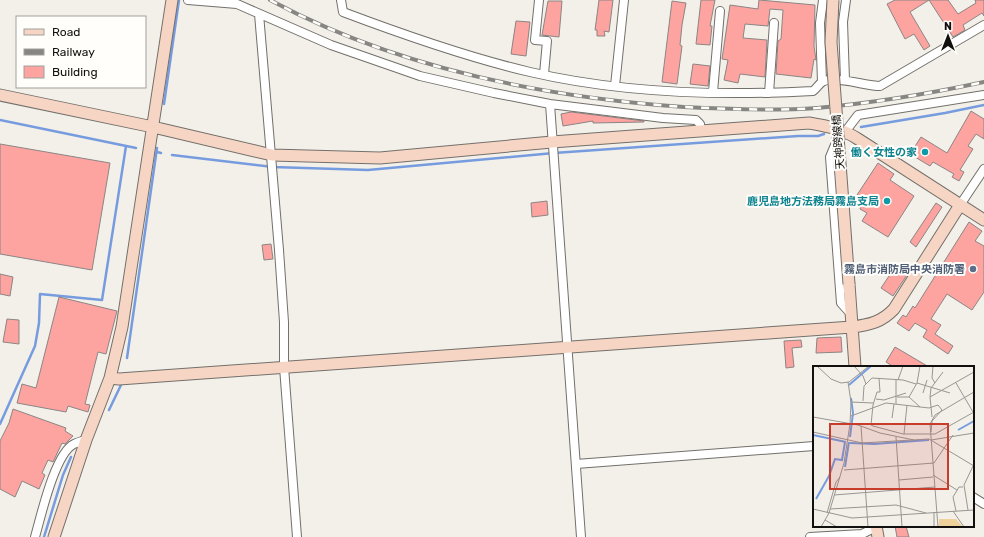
<svg xmlns="http://www.w3.org/2000/svg" width="984" height="537" viewBox="0 0 984 537" font-family="Rubik,'Noto Sans JP',sans-serif">
<style>
.lines{fill:none;stroke-linecap:round;stroke-linejoin:round}
.stream{stroke:#769cdf;stroke-width:2.5}
.building{fill:#fda3a0;stroke:#8c8584}
.street-casing{stroke:#73706b;stroke-width:10}
.secondary-casing{stroke:#73706b;stroke-width:13}
.street{stroke:#fff;stroke-width:8}
.secondary{stroke:#f7d5c4;stroke-width:11}
.rail-casing{stroke:#888682;stroke-width:4}
.rail{stroke:#fffefb;stroke-width:2.5;stroke-dasharray:8;stroke-linecap:butt}
.secondary-bridge-casing{stroke:#73706b;stroke-width:13;stroke-linecap:butt}
.secondary-bridge{stroke:#f7d5c4;stroke-width:11}
.culture-dot{fill:#0f9aa8;stroke:#fffefb;stroke-width:1.5}
.service-dot{fill:#5c6f8a;stroke:#fffefb;stroke-width:1.5}
.labels{text-anchor:middle;stroke-width:4;stroke-linejoin:round;paint-order:stroke}
.street-label{font-size:11px;fill:#11100e;stroke:#fffefb}
.culture-label{font-size:11px;font-weight:bold;fill:#0d838f;stroke:#fffefb;text-anchor:end}
.service-label{font-size:11px;font-weight:bold;fill:#4e5e75;stroke:#fffefb;text-anchor:end}
.inset-river{fill:none;stroke:#769cdf;stroke-width:2}
.inset-road{fill:none;stroke:#999692;stroke-width:1}
.view{fill:#c93c2c;fill-opacity:0.15;stroke:#c93c2c;stroke-width:2}
.inset-edge{fill:none;stroke:#11100e;stroke-width:2}
</style>
<rect width="100%" height="100%" fill="#f3f0ea"/>
<g class="lines">
<path class="stream" d="M164 104 179 0
M0 120 136 148
M861 127 945 113 984 105
M157 152 161 153
M172 155 273 167 368 170 554 153 798 136H818L824 134
M127 358 157 148
M109 410 121 385
M0 424 35 346 39 323 40 294 102 300 126 146
M44 537 63 475 71 457"/>
</g>
<path class="building" d="M599 0H613L609 32 604 31 605 36H597V30H595Z
M701 0H715L710 26H712L710 45 696 44Z
M759 0 815 5 814 46 816 60 814 59 811 78 776 74 778 41 781 39 783 10 770 9 768 26 745 24 743 38 767 40 765 77 740 74 738 83 724 80 728 60 722 59 730 5 758 9Z
M895 0H948L958 14 976 3 975 0H984V16L982 13 963 25 965 30 953 37 929 0 910 12 930 46 924 50 914 34 905 39 887 4Z
M548 1H562L559 37 542 35Z
M672 1 686 3 682 25 680 45 682 46 677 84 662 82Z
M516 21 530 22 526 56 511 54Z
M693 64 710 66 708 86 690 84Z
M971 111 984 119V139L976 134 968 146 973 149 960 170 964 172 959 181 952 177 954 174 933 162 930 166 910 154 921 137 947 153Z
M571 112 644 121V122L593 123V121L563 126 561 114Z
M0 144 110 163 92 270 0 254Z
M878 163 894 174 890 180 914 196 888 237 862 221 867 213 860 209 863 199 857 195Z
M547 201 548 215 532 217 531 203Z
M936 203 942 207 916 247 910 242Z
M969 222 982 231 975 241 984 246V292L972 310 947 294 931 319 941 325 935 334 953 346 948 354 923 337 927 330 915 323 909 331 897 323 903 315 906 317 913 306 915 308Z
M271 244 273 259 264 260 262 245Z
M895 267 907 275 893 296 881 288Z
M0 274 13 277 10 296 0 294Z
M59 297 117 311 106 354 98 352 85 404 90 405 88 412 68 406 66 412 17 403 22 384 36 388Z
M7 319 19 320V344L3 342Z
M841 337 842 352 816 353 817 338Z
M801 340 802 347 792 348 794 367 786 368 784 341Z
M895 347 929 367H894L886 362Z
M13 409 66 428 65 431 73 436 65 444 62 443 53 462 48 460 42 473 45 475 39 489 22 481 15 497 0 489V441L9 423Z
M895 526H906L909 537H897Z"/>
<g class="lines">
<g class="street-casing">
<path id="street" d="M188 0 237 4 331 45 420 76 494 93 550 104 663 118 696 120 700 124 701 130
M341 0 343 12C404 35 466 57 530 72 620 93 720 96 813 91 816 89 819 84 822 82 833 75 866 86 880 86L984 25
M539 0 535 40 547 41 544 74
M259 14 279 250 284 322V367L297 537
M845 80 843 22 846 0
M822 82 820 23 823 0
M615 86 624 0
M713 92 720 11
M769 93 774 23
M550 104 581 537
M960 205 984 169
M851 314 841 303 830 157 835 145 858 115 984 95
M576 464 814 446
M973 497 984 504
M35 537C41 516 55 453 74 444 78 442 82 441 86 440
M810 537 862 534 876 527"/>
</g>
<g class="secondary-casing">
<path id="secondary" d="M0 95 153 127 272 155 307 156 380 158 552 142 809 123C827 126 843 129 858 139L984 220
M849 284 855 367
M110 378 119 379 852 327C869 325 882 322 894 309L960 205
M876 526 878 537
M54 537 86 440 110 378 122 327 172 0"/>
</g>
<use href="#street" class="street"/>
<use href="#secondary" class="secondary"/>
<g class="rail-casing">
<path id="rail" d="M270 0C396 68 543 97 684 107 728 109 773 111 817 108 873 103 928 94 984 82"/>
</g>
<use href="#rail" class="rail"/>
<g class="secondary-bridge-casing">
<path id="secondary-bridge" d="M833 0 831 42 849 284"/>
</g>
<use href="#secondary-bridge" class="secondary-bridge"/>
</g>
<g class="culture-dot">
<circle cx="925" cy="152" r="4"/>
<circle cx="887" cy="201" r="4"/>
</g>
<circle class="service-dot" cx="973" cy="269" r="4"/>
<g class="labels">
<g class="street-label">
<text transform="translate(838 142) rotate(-94)" y="4">天神跨線橋</text>
</g>
<g class="culture-label">
<text x="917" y="156">働く女性の家</text>
<text x="879" y="205">鹿児島地方法務局霧島支局</text>
</g>
<g class="service-label">
<text x="965" y="273">霧島市消防局中央消防署</text>
</g>
</g>
<g transform="translate(813 366)">
<rect width="161" height="161" fill="#f3f0ea"/>
<path d="M126 153H143L150 161 126 160Z" fill="#eed19b"/>
<path class="inset-river" d="M36 19 58 0M145 64 161 55M0 69 33 76M37 71 40 47 38 32M37 77 61 78 116 74M32 101 36 76M3 133 16 110 22 93 29 94 32 76"/>
<path class="inset-road" d="M4 0 18 13 28 17 36 16 56 0M41 0 50 10 53 18M120 0 119 12 122 17M66 12 67 26H64L60 39 58 59 60 60 90 68H122L161 46M85 14 90 0M104 17 137 27M143 17 160 46M110 27 114 14M84 31H96L104 17 107 0M96 31 107 41M117 31 118 22 130 6M63 33 71 34 93 27M50 35 51 20 59 12 90 14 103 18M38 36 60 37M83 38V14M38 50 73 37 116 42 125 39 129 44M0 51 45 59 67 67 101 74M119 51 117 31 161 6M79 52 81 38M48 60 55 161M0 66 49 77 116 73 161 100M118 66 119 55 129 44M91 68 94 39M83 71 89 161M118 74 161 67M31 104 121 97 140 69M120 109 144 124M86 114 120 111M21 129 122 121M0 143 39 152 161 144M17 143 83 139 113 147M155 144 151 119 161 98M140 145 151 161M143 145 140 131 146 121H150M121 146V161M14 147 23 116 27 111M12 154 24 161M8 161 16 147 31 97 37 58 38 36 35 16M125 161 117 58 122 49 161 26"/>
<path class="view" d="M17 58H135V123H17Z"/>
<rect width="161" height="161" class="inset-edge"/>
</g>
<rect x="16" y="16" width="130" height="72" fill="#fffefb" stroke="#a09f9c"/>
<rect x="24" y="29" width="20" height="6" fill="#f7d5c4" stroke="#a09f9c"/>
<text x="52" y="36" font-size="12" fill="#11100e">Road</text>
<rect x="24" y="49" width="20" height="6" fill="#888682" stroke="#a09f9c"/>
<text x="52" y="56" font-size="12" fill="#11100e">Railway</text>
<rect x="24" y="66" width="20" height="12" fill="#fda3a0" stroke="#a09f9c"/>
<text x="52" y="76" font-size="12" fill="#11100e">Building</text>
<g transform="translate(948 36)" stroke="#fffefb" stroke-width="3" paint-order="stroke">
<path d="M0-3L7 15L0 10L-7 15Z" fill="#11100e"/>
<text y="-6" font-size="11" font-weight="bold" text-anchor="middle" fill="#11100e">N</text>
</g>
</svg>
